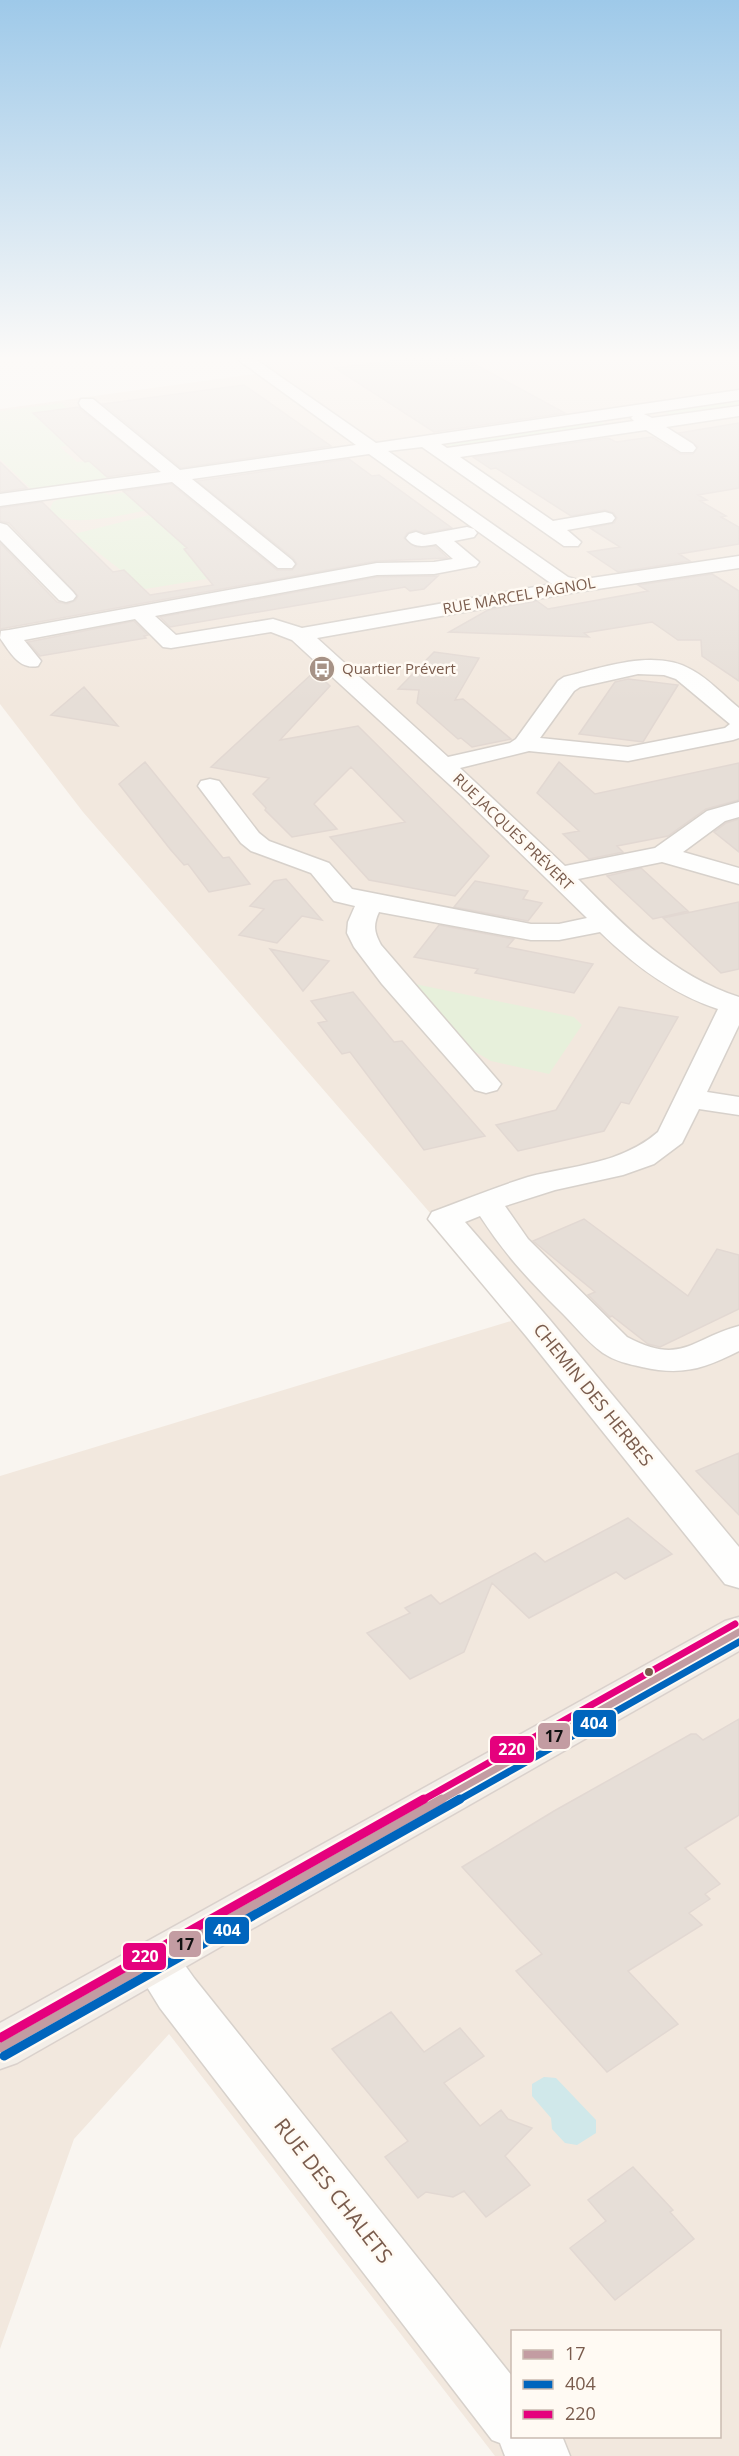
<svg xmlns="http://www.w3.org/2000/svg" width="739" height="2456" viewBox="0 0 739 2456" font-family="'Open Sans',sans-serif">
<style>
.residential{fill:#f2e8de;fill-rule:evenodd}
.commercial{fill:#f6e8e1}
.green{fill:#e7f0db}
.water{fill:#d0e8ea}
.building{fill:#e6ded7;stroke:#e2d8d2;stroke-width:1.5}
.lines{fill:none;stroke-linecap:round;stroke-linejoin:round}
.minor-casing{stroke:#d7d1cb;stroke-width:3}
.major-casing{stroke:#dad1cc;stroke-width:3}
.minor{fill:#fefefd;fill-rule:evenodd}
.major{fill:#f3eee8;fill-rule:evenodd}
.bus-1-far1-casing{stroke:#fffaf3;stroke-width:11}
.bus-1-casing{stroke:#fffaf3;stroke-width:14}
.bus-2-far1-casing{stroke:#fffaf3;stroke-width:11}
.bus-2-casing{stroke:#fffaf3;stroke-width:14}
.bus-3-far1-casing{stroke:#fffaf3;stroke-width:11}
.bus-3-casing{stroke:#fffaf3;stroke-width:14}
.bus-1-far1{stroke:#c39ca2;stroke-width:7}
.bus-1{stroke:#c39ca2;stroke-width:9}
.bus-2-far1{stroke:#0065bd;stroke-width:7}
.bus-2{stroke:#0065bd;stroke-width:9}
.bus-3-far1{stroke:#e5007d;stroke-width:7}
.bus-3{stroke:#e5007d;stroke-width:9}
.bus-dot{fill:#7a5c4d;stroke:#fffaf3;stroke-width:2}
.labels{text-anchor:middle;stroke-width:5;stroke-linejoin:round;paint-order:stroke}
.far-street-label{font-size:15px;fill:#7a5c4d;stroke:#fffaf3}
.far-poi-label{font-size:15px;fill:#7a5c4d;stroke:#fffaf3;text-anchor:start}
.street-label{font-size:18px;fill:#7a5c4d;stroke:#fffaf3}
.near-street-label{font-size:21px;fill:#7a5c4d;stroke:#fffaf3}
.line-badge{stroke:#fffaf3;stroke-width:2}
.badge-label{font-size:16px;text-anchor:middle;font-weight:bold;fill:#fff}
.pale-badge-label{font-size:16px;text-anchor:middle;font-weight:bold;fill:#111}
</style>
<rect width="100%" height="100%" fill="#f9f5f0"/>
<path class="residential" d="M244 359H739V2456H495L169 2034 74 2139 0 2349V1476L521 1318 83 812 0 704V409L262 373ZM512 2332H720V2436H512Z"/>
<path class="commercial" d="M261 359H564L319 391Z"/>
<path class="green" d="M739 397V409L671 415 662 411Z
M62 403 68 409 34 414 70 445 60 447 77 462 89 461 108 478 31 489 0 459V411Z
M595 418 611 428 453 448 443 442Z
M163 485H169L174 504C143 510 75 531 48 513L53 502C64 495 98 487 109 495Z
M150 515 172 535 178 534 225 576 133 591 135 581 74 534Z
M415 984 574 1017 582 1025 549 1074 491 1061 472 1050Z"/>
<path class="water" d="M544 2077 556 2078 596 2120V2133L577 2145 565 2143 552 2129 551 2118 532 2096V2084Z"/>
<path class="building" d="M407 359H465L565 413 434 432 335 368Z
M244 385 331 446 181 468 103 404Z
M79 407 80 409 156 470 107 477 89 461 85 462 33 413Z
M739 423V488L698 495 707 500 700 501 726 516 721 517 739 527V544L679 554 690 561 618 572 588 552 620 547 590 528 614 523 617 518 614 513 605 510 571 516 496 468 491 469 473 457 608 438 616 442 652 437 680 454H693L698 447 679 433Z
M349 459 372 476 379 475 452 528 424 533 415 530 407 533 404 538 416 547 435 546 448 558 377 561 0 629V543L57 602 67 604 75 601 78 596 9 523 0 521V508L42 502 113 572 124 570 150 595 213 585 184 549 187 548 123 491 171 484 277 570H292L297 564 293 558 197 481Z
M0 462 27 488 0 492Z
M712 574 739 591V681L702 656 701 640H678L652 622 584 633 589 637 449 632 488 610 537 601 548 609 648 591 638 585Z
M438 576 424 589 410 591 405 587 170 627 160 617 377 577Z
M134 621 148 635 144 636 146 638 40 656 28 642Z
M434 652 479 658 455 700 463 699 511 739 472 747 461 738 458 739 417 703 419 690 398 689Z
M315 671 330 686 280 740 358 726 489 856 455 896 369 880 330 837 405 822 351 767 314 804 337 829 292 837 265 810 266 808 253 794 269 778 211 767Z
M628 679 678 685 643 742 579 734 615 682Z
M84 687 118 726 51 715Z
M145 762 223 858 229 857 250 884 209 892 188 864 184 865 170 849 119 784Z
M559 762 595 794 739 763V800L706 809 668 836 617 846 623 852 589 859 563 834 579 831 537 793Z
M739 819V852L714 832 726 823Z
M641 868 688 911 653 919 607 876Z
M286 879 322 920 302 916 277 943 239 935 264 909 250 906 274 881Z
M475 881 528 891 523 899 542 903 528 921 454 907Z
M739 902V969L721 973 663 918Z
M439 925 514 939 507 947 593 964 574 993 475 973 478 969 414 957Z
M270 949 329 961 303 991Z
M353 992 394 1042 402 1041 485 1136 424 1150 350 1052 342 1054 318 1023 327 1021 311 1001Z
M619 1007 678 1017 629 1104 621 1102 604 1131 518 1151 496 1125 556 1110Z
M584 1219 688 1296 717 1249 739 1255V1309L660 1347 648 1344 612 1316 610 1317 588 1295 595 1292 533 1241Z
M739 1453V1515L696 1471Z
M628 1518 672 1554 625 1579 616 1572 529 1618 492 1583 464 1652 410 1679 367 1633 410 1613 405 1608 431 1595 440 1604 535 1553 545 1562Z
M739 1719V1815L685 1848 720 1884 705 1894 710 1899 689 1913 702 1925 628 1971 678 2024 607 2072 516 1971 542 1954 462 1867 554 1811 691 1734H696L703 1740Z
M391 2012 424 2052 460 2028 484 2056 444 2083 480 2126 501 2110 508 2119 532 2128 505 2156 530 2185 486 2217 464 2191 453 2197 426 2192 418 2198 385 2157 408 2141 332 2049Z
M633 2167 673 2210 670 2212 694 2239 615 2300 570 2248 606 2221 588 2200Z"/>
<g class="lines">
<g class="minor-casing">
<path id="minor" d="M237 359H255L376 443 739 390V400L644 414 652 418 739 406V416L666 427 693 444 696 448 693 452H681L646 430 460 457 553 521 605 512 612 514 615 518 612 522 567 530 581 542 578 546H564L422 447 388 451 568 577 578 580 739 556V568L577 592 317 638 448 757 510 743 516 739 558 681 564 677C602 668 655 648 692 670 709 679 724 696 739 708V738L733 740 628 761 529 751 460 768 565 866 655 848 707 811 739 802V817L725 821 683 852 739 868V884L662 862 578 879C625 927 673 976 739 997V1025L707 1092 739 1097V1115L699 1109 682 1143 654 1164 623 1175 555 1190 505 1206 528 1239 627 1337C682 1366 690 1339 739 1326V1351C703 1369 682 1376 642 1367 628 1364 615 1361 603 1353 586 1341 572 1322 557 1308 526 1277 504 1253 480 1216L465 1222 550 1320 739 1547V1588L725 1584 526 1336 428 1219 432 1212C464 1200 496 1187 528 1177 574 1165 621 1164 658 1132L718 1009C672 994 634 965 600 932L559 940H531L379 912C373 925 374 932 381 945L501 1084 497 1090 486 1093 475 1090 382 984 354 947 347 933 348 922 355 906 334 901 311 873 251 851 241 843 198 786 201 781 210 779 219 781 259 833 269 841 329 863 352 889 531 924H559L587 918 462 796 292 640 271 632 171 648 163 647 135 619 24 640 41 661 38 666C19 670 10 652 0 638L1 631 9 630 377 563 434 562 453 559 436 544C425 546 414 549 406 538L409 534 416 532 424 535 467 527 474 529 477 533 474 537 454 541 479 562 476 566 434 574 377 575 155 616 176 635 273 619 302 628 552 584 369 454 192 479 292 560 295 564 292 568H278L172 482 0 506V494L161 472 81 407 79 403 81 399H93L180 470 356 445ZM633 416 631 418 634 421 447 448 441 444ZM638 674 664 675 676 679 730 724 725 728 628 747 540 738 574 691 580 687Z
M0 523 7 525 73 592 76 596 73 600 66 602 59 600 0 540Z
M155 1941 172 1947 194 1978 512 2376V2436H562L570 2456H505L500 2443 492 2440 160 2008 131 1961 138 1947Z"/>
</g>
<g class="major-casing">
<path id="major" d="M739 1617V1651L17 2063 0 2069V2023L725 1621Z"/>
</g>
<use href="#minor" class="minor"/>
<use href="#major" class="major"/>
<g class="bus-1-far1-casing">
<path id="bus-1-far1" d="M439 1801 739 1632"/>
</g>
<g class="bus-1-casing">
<path id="bus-1" d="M0 2048 442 1799"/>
</g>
<g class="bus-2-far1-casing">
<path id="bus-2-far1" d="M457 1801 739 1642"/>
</g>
<g class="bus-2-casing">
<path id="bus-2" d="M4 2056 460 1799"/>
</g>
<g class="bus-3-far1-casing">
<path id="bus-3-far1" d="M421 1801 735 1624"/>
</g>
<g class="bus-3-casing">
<path id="bus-3" d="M0 2038 424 1799"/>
</g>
<use href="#bus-1-far1" class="bus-1-far1"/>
<use href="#bus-1" class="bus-1"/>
<use href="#bus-2-far1" class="bus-2-far1"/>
<use href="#bus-2" class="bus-2"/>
<use href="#bus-3-far1" class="bus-3-far1"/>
<use href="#bus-3" class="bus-3"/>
</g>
<linearGradient id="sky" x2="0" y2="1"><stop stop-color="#9ec9e9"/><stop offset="0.51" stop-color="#fcfaf8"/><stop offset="1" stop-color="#fcfaf8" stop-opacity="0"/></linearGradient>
<rect width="739" height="702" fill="url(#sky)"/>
<defs>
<g id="bus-disc" transform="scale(1.35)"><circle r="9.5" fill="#a69286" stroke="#fffaf3"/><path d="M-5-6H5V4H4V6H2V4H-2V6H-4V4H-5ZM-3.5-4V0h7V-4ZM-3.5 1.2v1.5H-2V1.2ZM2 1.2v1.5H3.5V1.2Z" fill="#fff"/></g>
</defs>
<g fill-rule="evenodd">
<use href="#bus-disc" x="322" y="669"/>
</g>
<circle class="bus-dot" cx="649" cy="1672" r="5"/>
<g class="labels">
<g class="far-street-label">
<text transform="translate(519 596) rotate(-10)" y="5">RUE MARCEL PAGNOL</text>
<text transform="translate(513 832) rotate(44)" y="5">RUE JACQUES PRÉVERT</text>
</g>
<g class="far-poi-label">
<text x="342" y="674">Quartier Prévert</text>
</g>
<g class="street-label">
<text transform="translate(593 1395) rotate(51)" y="6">CHEMIN DES HERBES</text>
</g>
<g class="near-street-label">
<text transform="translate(333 2191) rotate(52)" y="7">RUE DES CHALETS</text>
</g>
</g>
<g class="line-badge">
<rect x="572" y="1709" width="45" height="29" rx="6" fill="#0065bd"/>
<rect x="537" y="1722" width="34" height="28" rx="6" fill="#c39ca2"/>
<rect x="489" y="1735" width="46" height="29" rx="6" fill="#e5007d"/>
<rect x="204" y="1916" width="46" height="29" rx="6" fill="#0065bd"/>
<rect x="168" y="1930" width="34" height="28" rx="6" fill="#c39ca2"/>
<rect x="122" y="1942" width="45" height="29" rx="6" fill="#e5007d"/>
</g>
<g class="badge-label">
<text x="594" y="1729">404</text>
<text x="512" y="1755">220</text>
<text x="227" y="1936">404</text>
<text x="145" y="1962">220</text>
</g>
<g class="pale-badge-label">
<text x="554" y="1742">17</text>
<text x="185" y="1950">17</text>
</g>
<rect x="511" y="2330" width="210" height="108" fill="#fffaf3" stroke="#cabbb1" stroke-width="1.5"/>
<rect x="523" y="2350" width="30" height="9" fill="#c39ca2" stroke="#cabbb1" stroke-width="1.5"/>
<text x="565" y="2360" font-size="18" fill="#7a5c4d">17</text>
<rect x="523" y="2380" width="30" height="9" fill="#0065bd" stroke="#cabbb1" stroke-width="1.5"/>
<text x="565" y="2390" font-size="18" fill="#7a5c4d">404</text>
<rect x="523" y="2410" width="30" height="9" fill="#e5007d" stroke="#cabbb1" stroke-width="1.5"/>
<text x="565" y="2420" font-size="18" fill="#7a5c4d">220</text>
</svg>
